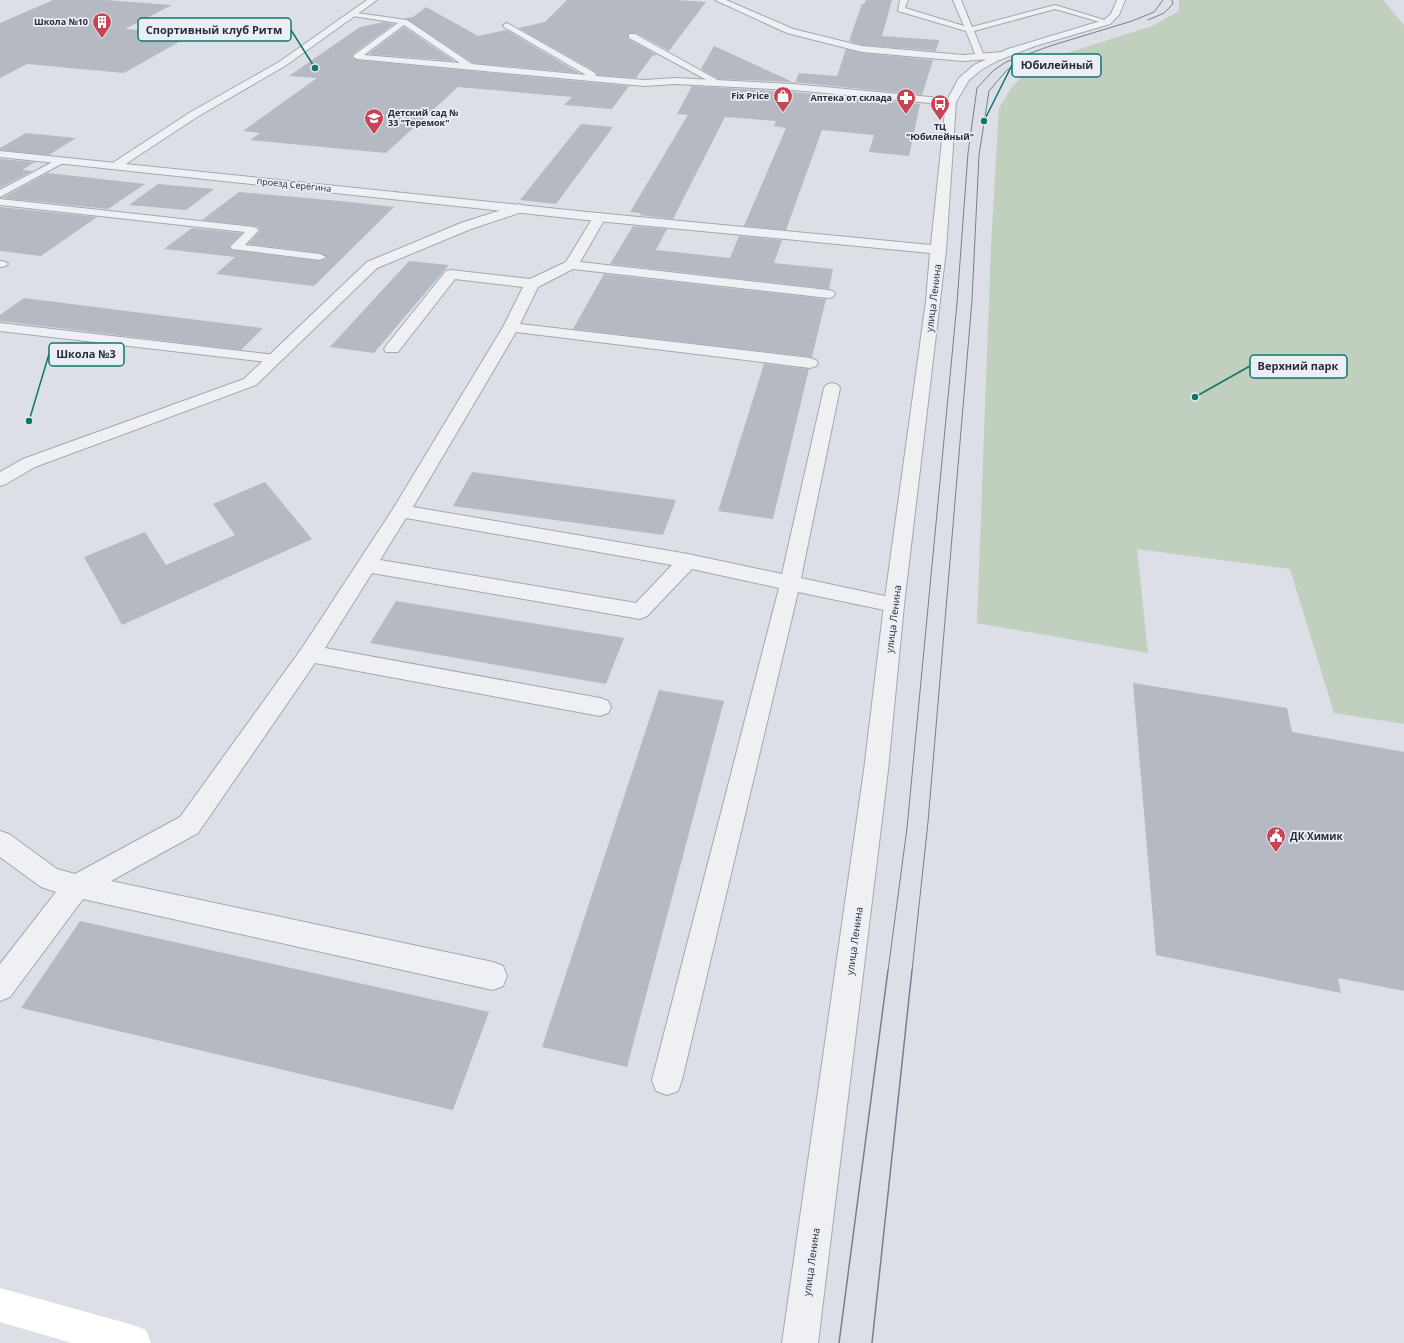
<svg xmlns="http://www.w3.org/2000/svg" width="1404" height="1343" viewBox="0 0 1404 1343" font-family="'Open Sans',sans-serif">
<style>
.green{fill:#c1cfbe}
.building{fill:#b4b9c2}
.lines{fill:none;stroke-linecap:round;stroke-linejoin:round}
.service-casing{stroke:#a2a7af;stroke-width:2}
.minor-casing{stroke:#a2a7af;stroke-width:2}
.tertiary-casing{stroke:#a2a7af;stroke-width:2}
.service{fill:#eff0f4;fill-rule:evenodd}
.minor{fill:#eff0f4;fill-rule:evenodd}
.tertiary{fill:#eff0f4;fill-rule:evenodd}
.secondary{fill:#fff;fill-rule:evenodd}
.tram-far1{stroke:#767f8f;stroke-width:1}
.tram{stroke:#767f8f;stroke-width:1.5}
.labels{text-anchor:middle;stroke-width:3.5;stroke-linejoin:round;paint-order:stroke}
.far-poi-label{font-size:9px;font-weight:bold;fill:#272d3b;stroke:#ebeef4;text-anchor:end}
.far-street-label{font-size:9px;fill:#272d3b;stroke:#ebeef4}
.street-label{font-size:10px;fill:#272d3b;stroke:#ebeef4}
.poi-label{font-size:10px;font-weight:bold;fill:#272d3b;stroke:#ebeef4;text-anchor:start}
.leader{fill:none;stroke:#0f766e;stroke-width:1.5}
.callout-dot{fill:#0f766e;stroke:#ebeef4;stroke-width:1.5}
.callout{fill:#ebeef4;stroke:#0f766e;stroke-width:1.5}
.callout-label{font-size:11px;text-anchor:middle;font-weight:bold;fill:#272d3b}
</style>
<rect width="100%" height="100%" fill="#dce0e6"/>
<path class="green" d="M1179 0H1383L1404 25V724L1334 713 1290 569 1137 549 1148 653 977 623 991 245 999 108 1012 87 1031 68 1067 53 1152 26 1179 11Z"/>
<path class="building" d="M53 0H105L172 5 125 29 193 34 124 73 27 64 0 78V23Z
M567 0H676L706 2 669 51 636 33H628V39L657 55 652 56 636 78 597 75 596 72 518 28 545 22Z
M866 0H892L882 36 939 40 936 51 862 45 849 41 862 4H864Z
M426 7 478 36 506 30 579 73 473 63 405 18 413 17Z
M384 22 394 24 353 54 352 58 357 60 629 86 612 109 564 105 572 97 458 87 386 153 250 140 260 133 243 131 317 78 289 76 360 27Z
M404 27 454 61 368 54Z
M714 46 795 83 799 73 837 76 846 49 862 53 933 60 922 95 793 82 718 79 701 69Z
M692 86 793 92 920 104 909 156 869 152 874 135 822 130 786 230 744 226 786 128 774 126 776 121 725 117 673 219 639 215 641 213 630 212 688 115 677 114Z
M581 124 613 127 556 204 520 200Z
M26 133 76 138 49 155 0 150V148Z
M0 159 35 162 22 170 32 171 0 188Z
M48 173 145 184 108 209 2 198Z
M158 184 214 189 186 210 129 205Z
M239 192 350 202 394 207 314 286 216 274 235 257 164 249 192 228 242 233 229 246 232 250 320 261 327 258 320 253 248 244 260 231V229L255 226 202 220Z
M0 207 97 217 41 256 0 251Z
M633 226 667 229 656 250 730 258 739 236 782 240 774 263 833 269 829 289 610 264Z
M409 261 449 265 374 353 330 347Z
M604 274 826 299 812 357 573 329Z
M24 298 158 315 263 328 241 350 0 321V315Z
M764 364 809 369 773 519 718 511Z
M472 472 676 500 663 535 453 506Z
M265 482 312 539 122 625 84 557 145 532 166 565 235 535 213 504Z
M396 601 624 638 606 684 370 643Z
M1133 683 1287 708 1292 732 1404 752V991L1338 978 1341 993 1156 955Z
M659 690 724 701 627 1067 542 1047Z
M80 921 489 1012 453 1110 21 1008Z"/>
<g class="lines">
<g class="service-casing">
<path id="service" d="M900 0H908L905 8 964 26 953 0H961L972 27 1055 5 1111 22 1107 24 1055 9 974 31 984 56 980 58 976 56 966 31 898 11Z
M350 12 407 20 472 64 586 75 504 27 503 25 507 23 595 73 596 76 644 80 648 83 644 86 357 59 353 57 354 55 398 23 353 16H350ZM404 25 460 63 364 55Z
M629 34H635L723 83 722 85H716L629 38Z
M60 158 65 161 63 163 0 197V190Z
M0 199 254 227 259 230 245 245 320 254 326 257 320 260 232 249 230 247 245 232 0 205Z
M0 261 6 262 8 264 6 266 0 267Z
M0 323 275 355 281 359 275 363 0 331Z"/>
</g>
<g class="minor-casing">
<path id="minor" d="M367 0H377L285 66 197 117 118 169H110L108 166 189 113 279 62Z
M715 0H726L793 29 862 46 963 55 1003 52 1008 55 1003 58 963 61 862 52 787 33Z
M676 78 793 84 951 99 956 102 951 105 793 90 676 84 644 86 639 83 644 80Z
M520 204 526 208 525 211 471 229 377 268 256 385 35 467 6 484 0 486V472L23 459 244 379 367 262 461 223Z
M600 213 606 217 580 262 828 290 833 291 835 294 833 297 828 298 573 269 538 287 520 324 810 358 816 360 818 363 816 366 810 368 516 332 413 507 688 554 782 574 824 388 826 385 832 383 838 385 840 388 801 578 894 598 901 600 904 605 901 610 894 612 798 592 682 1080 678 1091 667 1095 656 1091 652 1080 779 588 692 569 647 616 640 619 372 573 325 648 600 698 608 701 611 707 608 713 600 716 315 663 198 833 111 881 493 962 503 966 507 976 503 986 493 990 83 899 10 997 0 1001V964L56 892 41 887 0 857V831L9 834 57 869 75 874 180 817 302 648 393 509 503 327 523 287 455 279 398 352H386L384 349 386 346 446 271 451 270 530 279 566 262 595 214ZM406 518 672 565 636 603 380 560Z"/>
</g>
<g class="tertiary-casing">
<path id="tertiary" d="M1117 0H1125L1119 15 1110 24 1035 46 997 61 981 70 969 80 956 102 946 250 904 605 888 770 818 1343H782L864 770 884 605 926 301 930 253 587 220 0 157V151L587 212 931 245 946 102 959 78 974 65 1008 49 1104 20 1111 14Z"/>
</g>
<use href="#service" class="service"/>
<use href="#minor" class="minor"/>
<use href="#tertiary" class="tertiary"/>
<path class="secondary" d="M0 1288 133 1325 146 1330 151 1343H72L0 1322Z"/>
<path class="tram-far1" d="M1148 20 1164 13 1173 4 1172 0
M888 971 907 828 957 303 968 153 977 88 994 70 1006 62 1050 46 1132 21 1154 12 1163 0
M912 971 928 822 972 300 979 155 989 91 1007 70 1023 61"/>
<path class="tram" d="M839 1343 888 970
M872 1343 912 970"/>
</g>
<defs>
<g id="building-pin" transform="scale(1)"><path d="M0 17L-7.5 6A9.5 9.5 0 1 1 7.5 6Z" fill="#c84454" stroke="#ebeef4"/><path d="M-4-6H4V6H1V3H-1V6H-4ZM-2.5-4.3h1.7v1.8h-1.7ZM.8-4.3h1.7v1.8H.8ZM-2.5-1h1.7V.8h-1.7ZM.8-1h1.7V.8H.8Z" fill="#fff"/></g>
<g id="shop-pin" transform="scale(1)"><path d="M0 17L-7.5 6A9.5 9.5 0 1 1 7.5 6Z" fill="#c84454" stroke="#ebeef4"/><path d="M-5-2.5h2.3a2.7 3.5 0 0 1 5.4 0H5L5.5 6h-11ZM-1.5-2.5h3a1.5 2.3 0 0 0-3 0Z" fill="#fff"/></g>
<g id="pharmacy-pin" transform="scale(1)"><path d="M0 17L-7.5 6A9.5 9.5 0 1 1 7.5 6Z" fill="#c84454" stroke="#ebeef4"/><path d="M-2-6h4v4h4v4h-4v4h-4v-4h-4v-4h4Z" fill="#fff"/></g>
<g id="bus-pin" transform="scale(1)"><path d="M0 17L-7.5 6A9.5 9.5 0 1 1 7.5 6Z" fill="#c84454" stroke="#ebeef4"/><path d="M-5-6H5V4H4V6H2V4H-2V6H-4V4H-5ZM-3.5-4V0h7V-4ZM-3.5 1.2v1.5H-2V1.2ZM2 1.2v1.5H3.5V1.2Z" fill="#fff"/></g>
<g id="school-pin" transform="scale(1)"><path d="M0 17L-7.5 6A9.5 9.5 0 1 1 7.5 6Z" fill="#c84454" stroke="#ebeef4"/><path d="M0-5L7-2L0 1L-7-2ZM-4 1L0 2.5L4 1V4Q0 6-4 4Z" fill="#fff"/></g>
<g id="civic-pin" transform="scale(1)"><path d="M0 17L-7.5 6A9.5 9.5 0 1 1 7.5 6Z" fill="#c84454" stroke="#ebeef4"/><path d="M-.6-6.5H3V-4.5H.6V-3L4-1V1h2V6H-6V1h2V-1L-.6-3ZM-1.2 2.5V6h2.4V2.5Z" fill="#fff"/></g>
</defs>
<g fill-rule="evenodd">
<use href="#building-pin" x="102" y="22"/>
<use href="#shop-pin" x="783" y="96"/>
<use href="#pharmacy-pin" x="906" y="98"/>
<use href="#bus-pin" x="940" y="104"/>
<use href="#school-pin" x="374" y="118"/>
<use href="#civic-pin" x="1276" y="836"/>
</g>
<g class="labels">
<g class="far-poi-label">
<text x="88" y="25">Школа №10</text>
<text x="769" y="99">Fix Price</text>
<text x="892" y="101">Аптека от склада</text>
<text x="388" y="116" text-anchor="start">Детский сад №<tspan x="388" dy="10">33 "Теремок"</tspan></text>
<text x="940" y="130" text-anchor="middle">ТЦ<tspan x="940" dy="10">"Юбилейный"</tspan></text>
</g>
<g class="far-street-label">
<text transform="translate(294 185) rotate(6)" y="3">проезд Серёгина</text>
</g>
<g class="street-label">
<text transform="translate(933 298) rotate(-83)" y="4">улица Ленина</text>
<text transform="translate(893 619) rotate(-83)" y="4">улица Ленина</text>
<text transform="translate(854 941) rotate(-82)" y="4">улица Ленина</text>
<text transform="translate(811 1262) rotate(-82)" y="4">улица Ленина</text>
</g>
<g class="poi-label">
<text x="1290" y="840">ДК Химик</text>
</g>
</g>
<path class="leader" d="M315 68L291 30M984 121L1012 65M29 421L49 354M1195 397L1250 366"/>
<g class="callout-dot">
<circle cx="315" cy="68" r="4"/>
<circle cx="984" cy="121" r="4"/>
<circle cx="29" cy="421" r="4"/>
<circle cx="1195" cy="397" r="4"/>
</g>
<g class="callout">
<rect x="138" y="18" width="153" height="23" rx="4"/>
<rect x="1012" y="54" width="89" height="23" rx="4"/>
<rect x="49" y="343" width="75" height="23" rx="4"/>
<rect x="1250" y="355" width="97" height="23" rx="4"/>
</g>
<g class="callout-label">
<text x="214" y="34">Спортивный клуб Ритм</text>
<text x="1057" y="69">Юбилейный</text>
<text x="86" y="358">Школа №3</text>
<text x="1298" y="370">Верхний парк</text>
</g>
</svg>
